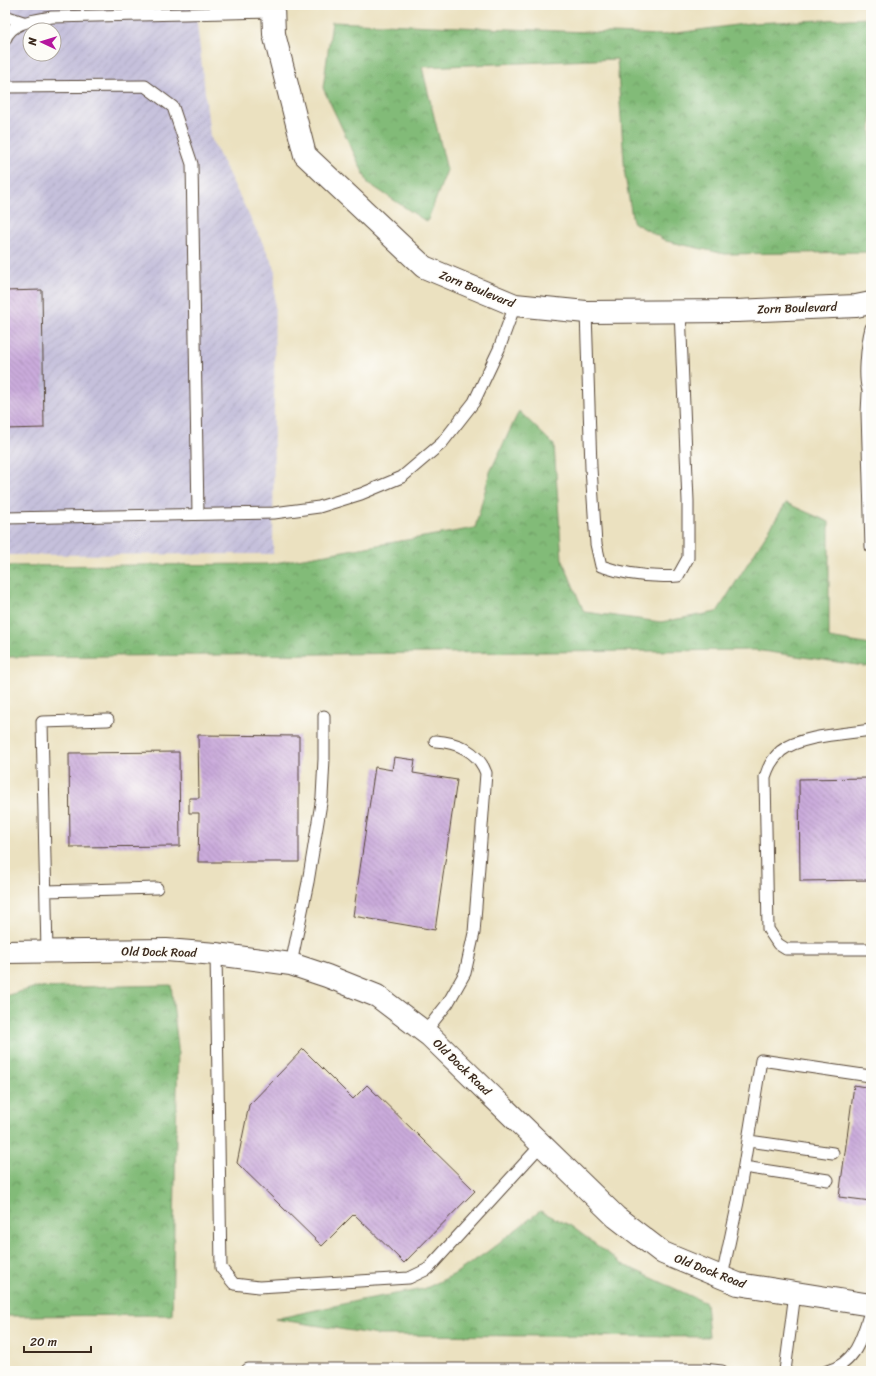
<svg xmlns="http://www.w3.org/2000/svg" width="876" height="1376" viewBox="0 0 876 1376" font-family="Sriracha,sans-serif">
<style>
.industrial{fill:url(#industrial-furrows);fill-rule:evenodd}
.forest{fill:url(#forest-crowns);stroke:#5e724b}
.building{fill:url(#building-back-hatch)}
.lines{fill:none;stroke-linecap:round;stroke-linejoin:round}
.service-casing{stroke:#554536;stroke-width:13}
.minor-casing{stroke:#554536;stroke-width:24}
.service{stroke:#fff;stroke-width:11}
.minor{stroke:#fff;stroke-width:22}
.labels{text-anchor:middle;stroke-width:3;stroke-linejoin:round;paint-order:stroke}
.street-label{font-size:12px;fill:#3b2a1e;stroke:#fdfcf7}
</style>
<defs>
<pattern id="industrial-furrows" width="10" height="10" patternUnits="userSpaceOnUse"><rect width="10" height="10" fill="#c5c0db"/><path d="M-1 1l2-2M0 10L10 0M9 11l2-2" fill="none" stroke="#aaa5bc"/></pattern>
<pattern id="forest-crowns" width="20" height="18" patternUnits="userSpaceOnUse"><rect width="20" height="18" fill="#82bb78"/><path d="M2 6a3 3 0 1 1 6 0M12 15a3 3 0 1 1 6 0" fill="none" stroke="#6c9862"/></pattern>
<pattern id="building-back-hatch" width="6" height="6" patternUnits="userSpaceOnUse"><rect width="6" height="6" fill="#caabdb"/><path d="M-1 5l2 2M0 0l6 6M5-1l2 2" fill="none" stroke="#a58bb1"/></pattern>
</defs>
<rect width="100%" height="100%" fill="#fdfcf7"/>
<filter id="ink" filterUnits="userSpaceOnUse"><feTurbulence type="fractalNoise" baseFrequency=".025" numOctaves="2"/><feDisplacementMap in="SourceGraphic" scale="8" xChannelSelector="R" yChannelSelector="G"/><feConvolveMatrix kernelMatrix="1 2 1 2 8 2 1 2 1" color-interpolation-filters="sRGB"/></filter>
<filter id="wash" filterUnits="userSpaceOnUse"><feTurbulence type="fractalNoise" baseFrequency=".012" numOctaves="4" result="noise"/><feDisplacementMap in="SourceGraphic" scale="16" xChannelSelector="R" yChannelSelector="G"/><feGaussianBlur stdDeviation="0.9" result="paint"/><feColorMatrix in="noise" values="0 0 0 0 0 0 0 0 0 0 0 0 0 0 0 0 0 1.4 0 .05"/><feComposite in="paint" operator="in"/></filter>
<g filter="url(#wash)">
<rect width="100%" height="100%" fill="#ebe1c0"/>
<path class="industrial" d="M5 5H195L210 136 275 268 273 554 5 555ZM30 30H54V54H30Z"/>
<path class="forest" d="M871 18V252L725 254 666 241 633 222 625 176 617 59 422 67 447 170 427 222 368 183 323 88 332 22 662 35 751 23Z
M519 411 554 445 562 559 584 612 661 622 717 612 786 503 829 522V638L871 645V667L755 650 5 657V566L269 564 475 528 490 472Z
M171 985 178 1048 172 1315 5 1316V996L33 988Z
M540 1211 571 1226 622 1264 706 1303 709 1337 378 1335 275 1319 361 1300 424 1289 453 1275 487 1252Z"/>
<g id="blocks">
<path class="building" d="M42 290 44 428 5 429V291Z
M198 735 299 736V862H198L199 813H189V798H199Z
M179 752 180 846 70 847 69 753Z
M394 757 415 760 413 773 457 780 435 930 353 916 375 767 392 770Z
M871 778V880L800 881 799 779Z
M303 1049 353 1099 367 1085 475 1191 404 1263 354 1214 322 1246 237 1163 249 1105Z
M854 1085 871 1088V1201L839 1197Z"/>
</g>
</g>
<g filter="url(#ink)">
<use href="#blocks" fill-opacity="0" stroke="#554536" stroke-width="1"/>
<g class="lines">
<g class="service-casing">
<path id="service" d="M5 16 23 22
M5 40C11 21 36 20 52 17L273 12
M5 87 145 86 173 107 192 164 198 514
M586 312 591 468 596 544 601 566C627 575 650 578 678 576L688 558V501L680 311
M871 328C868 339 861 388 871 395
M868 393 867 413 871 547
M5 518 274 513 319 507 361 494 402 477 442 443 474 402 499 349 515 305
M871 730C846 734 802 735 781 751 773 758 768 767 765 777L768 929 778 944 786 949H871
M46 891 157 888
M47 952 42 722 108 720
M216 954 221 1268 234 1284 259 1287 409 1278 428 1269 542 1144
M291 964 308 882 322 797 324 759V716
M425 1032 448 1003 465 973 474 933 486 773C478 751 457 742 435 741
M749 1141 833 1153
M744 1167 828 1180
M722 1277 738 1202 761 1060 870 1076
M246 1371 248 1369H703L722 1371
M785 1371 795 1293
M827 1371C857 1363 863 1335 871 1308"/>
</g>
<g class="minor-casing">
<path id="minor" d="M273 5 274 34 305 155 424 267 515 305 586 312 736 311 856 306 871 303
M5 952 166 950 216 954 291 964 327 976 377 996 430 1036 616 1217 663 1253 738 1284 871 1305"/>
</g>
<use href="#service" class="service"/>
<use href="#minor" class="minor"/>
</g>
</g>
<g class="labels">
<g class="street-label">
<text transform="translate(477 289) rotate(22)" y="4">Zorn Boulevard</text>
<text transform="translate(797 308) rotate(-2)" y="4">Zorn Boulevard</text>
<text transform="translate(159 952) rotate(1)" y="4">Old Dock Road</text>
<text transform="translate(462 1067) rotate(44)" y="4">Old Dock Road</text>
<text transform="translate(710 1271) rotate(21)" y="4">Old Dock Road</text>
</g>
</g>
<rect width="876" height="1376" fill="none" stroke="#fdfcf7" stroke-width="20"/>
<g transform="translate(42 42) rotate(274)"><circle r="19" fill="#fdfcf7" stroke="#afa8a0"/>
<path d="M0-3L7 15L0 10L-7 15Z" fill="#b5179e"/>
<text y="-6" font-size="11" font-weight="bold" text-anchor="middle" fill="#3b2a1e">N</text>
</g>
<path d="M24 1346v6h67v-6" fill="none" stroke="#3b2a1e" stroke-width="2"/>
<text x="30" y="1346" font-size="12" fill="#3b2a1e" stroke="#fdfcf7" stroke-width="3" paint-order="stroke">20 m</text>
</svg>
